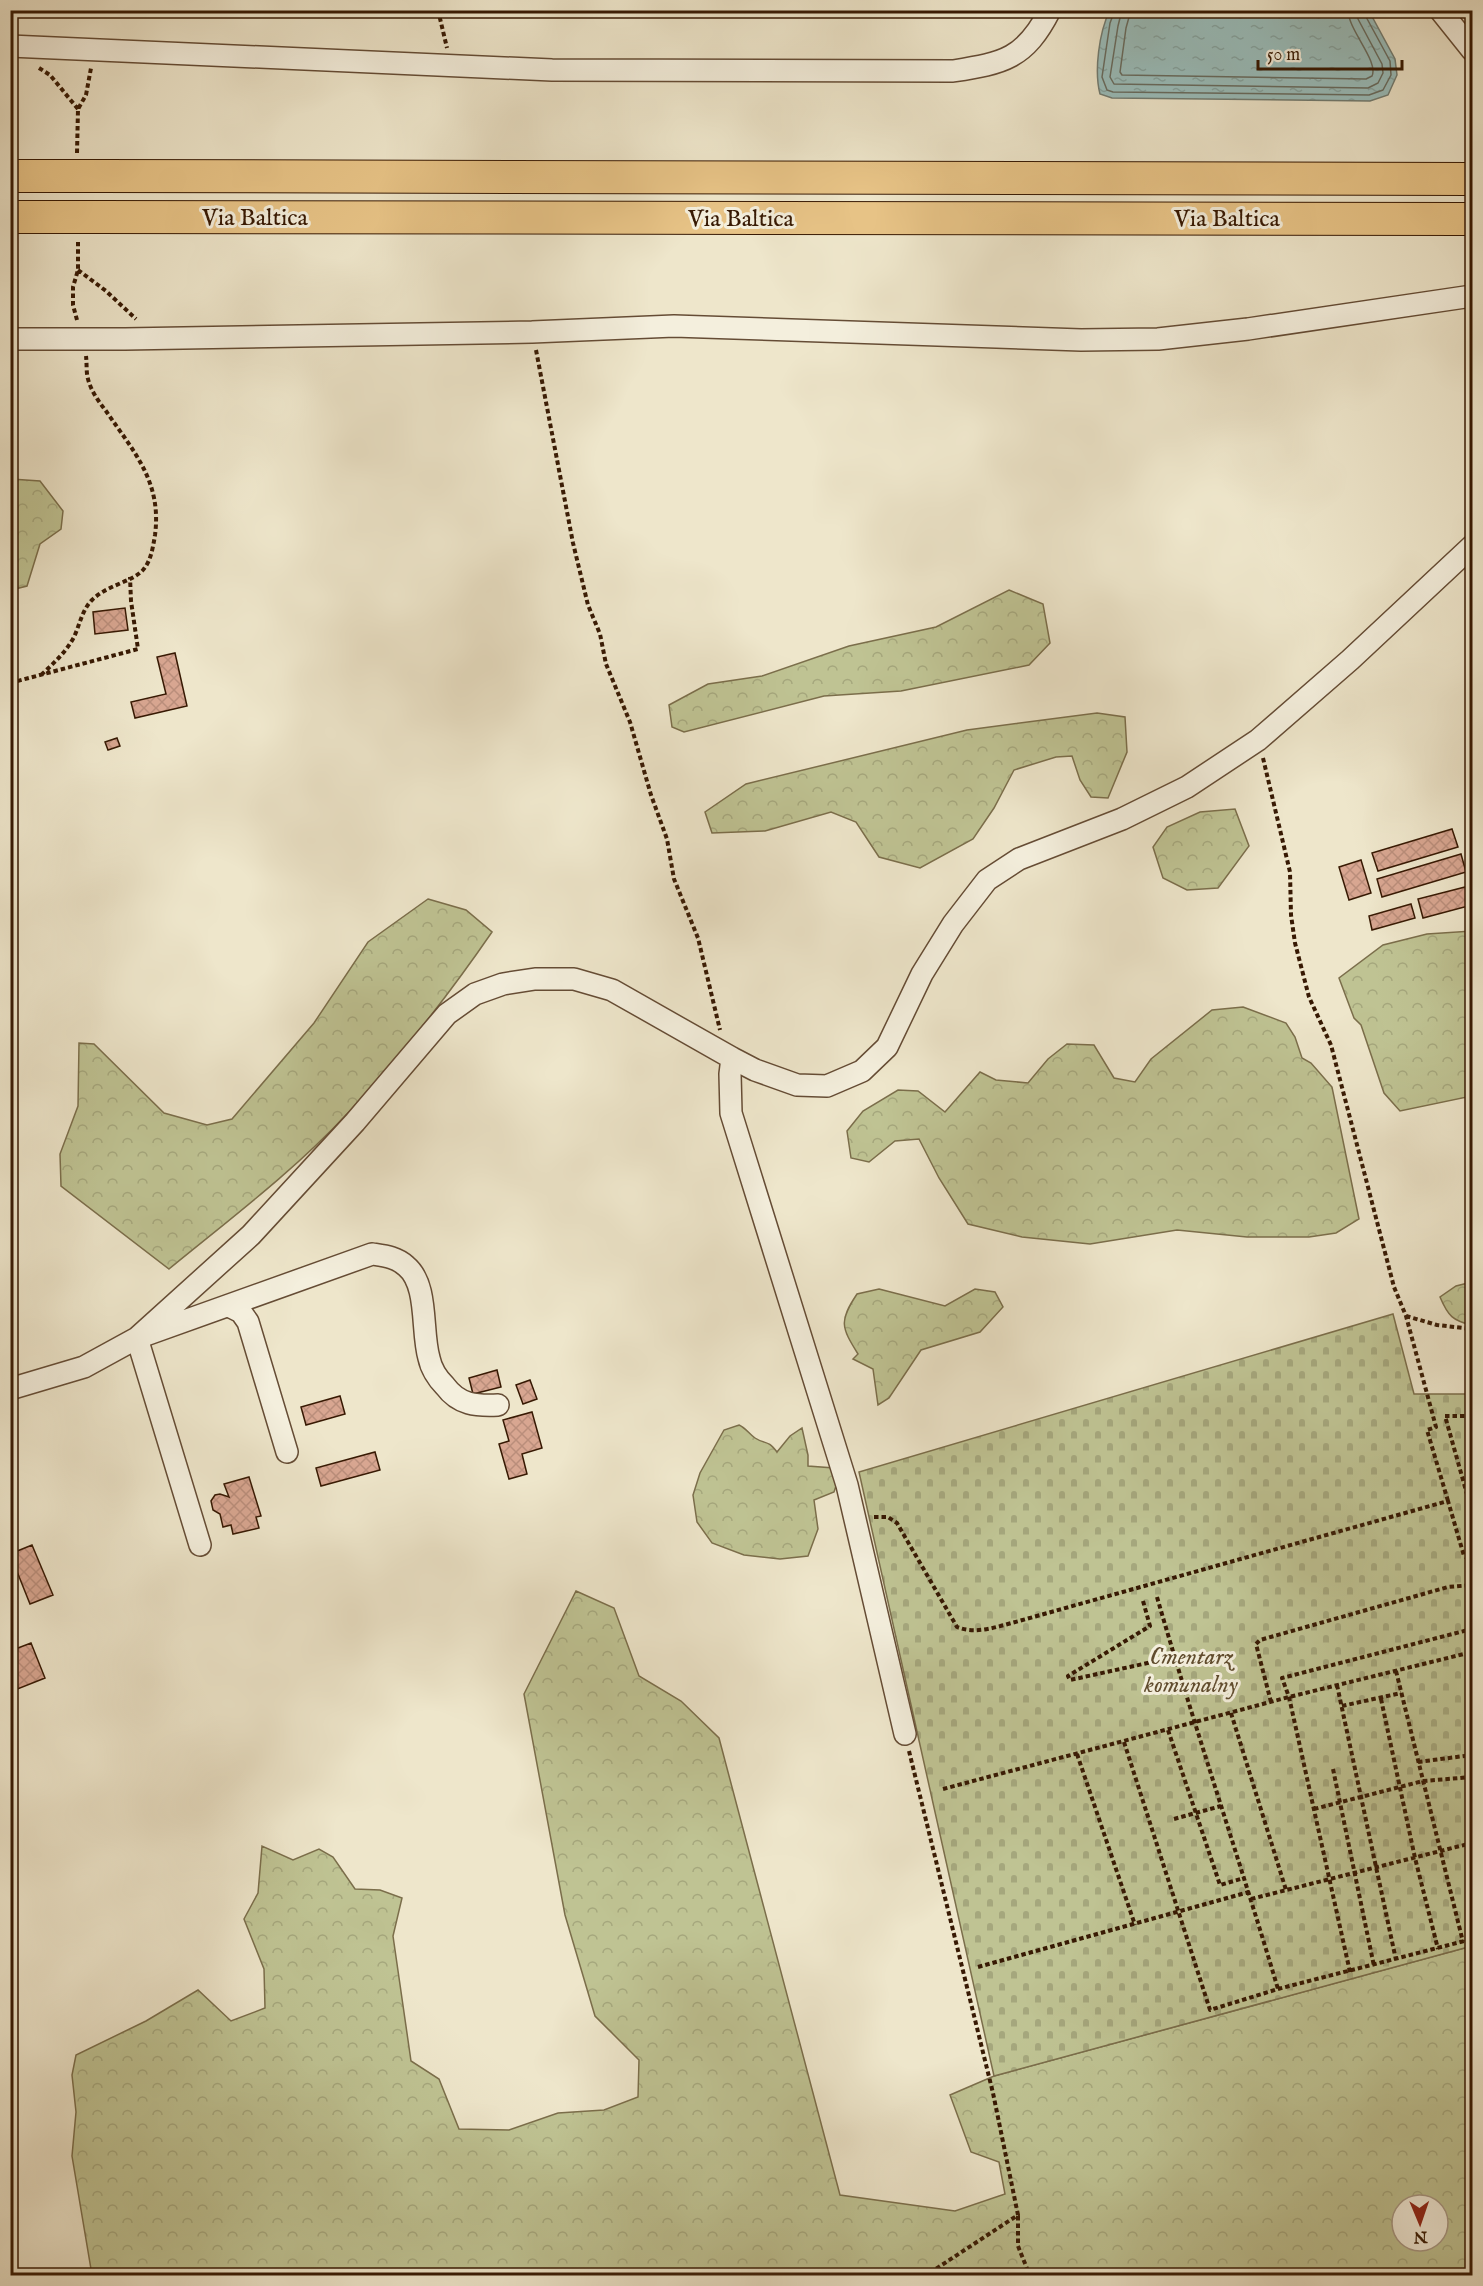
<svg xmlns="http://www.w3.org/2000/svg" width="1483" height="2286" viewBox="0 0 1483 2286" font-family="'IM FELL English',serif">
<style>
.forest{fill:url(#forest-crowns);stroke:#7b6e4b;stroke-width:1.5;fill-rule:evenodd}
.cemetery{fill:url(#cemetery-stones);stroke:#7b6e4b;stroke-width:1.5}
.water{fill:url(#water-ripples);stroke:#727c72;stroke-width:1.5}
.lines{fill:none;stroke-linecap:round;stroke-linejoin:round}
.shore{stroke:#686c60;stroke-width:1.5}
.building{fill:url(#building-cross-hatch);stroke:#371903;stroke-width:1.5}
.minor-casing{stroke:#654c35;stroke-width:24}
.highway-casing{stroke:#371903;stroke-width:34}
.path{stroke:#371903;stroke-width:4;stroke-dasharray:4.5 3;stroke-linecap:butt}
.minor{stroke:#f4efdd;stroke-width:21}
.highway{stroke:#e7c386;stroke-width:32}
.highway-bridge-casing{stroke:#371903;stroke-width:34;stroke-linecap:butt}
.highway-bridge{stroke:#e7c386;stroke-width:32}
.labels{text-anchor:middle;stroke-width:6;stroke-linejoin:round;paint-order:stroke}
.street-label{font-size:24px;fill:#371903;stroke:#f4efdd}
.park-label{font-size:24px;font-style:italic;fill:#604c2e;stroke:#f4efdd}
</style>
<defs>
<pattern id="forest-crowns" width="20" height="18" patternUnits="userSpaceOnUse" patternTransform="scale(1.5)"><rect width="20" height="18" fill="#bfc393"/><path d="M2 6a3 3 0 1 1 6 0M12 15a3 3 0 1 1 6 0" fill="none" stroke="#a5a77d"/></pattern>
<pattern id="cemetery-stones" width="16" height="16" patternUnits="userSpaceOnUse" patternTransform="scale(1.5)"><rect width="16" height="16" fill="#bfc393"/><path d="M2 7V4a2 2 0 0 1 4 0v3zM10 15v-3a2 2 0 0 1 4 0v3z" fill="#a5a77d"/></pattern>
<pattern id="water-ripples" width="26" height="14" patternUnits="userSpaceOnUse" patternTransform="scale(1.5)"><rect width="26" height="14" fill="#9abebc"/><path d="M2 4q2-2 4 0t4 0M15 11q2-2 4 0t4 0" fill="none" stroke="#85a3a0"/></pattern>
<pattern id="building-cross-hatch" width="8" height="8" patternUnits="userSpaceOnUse" patternTransform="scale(1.5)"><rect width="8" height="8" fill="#d8a691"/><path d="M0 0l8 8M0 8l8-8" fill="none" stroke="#ba8e7b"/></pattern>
</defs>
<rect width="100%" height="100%" fill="#eee6cb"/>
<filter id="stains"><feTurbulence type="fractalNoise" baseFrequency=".00333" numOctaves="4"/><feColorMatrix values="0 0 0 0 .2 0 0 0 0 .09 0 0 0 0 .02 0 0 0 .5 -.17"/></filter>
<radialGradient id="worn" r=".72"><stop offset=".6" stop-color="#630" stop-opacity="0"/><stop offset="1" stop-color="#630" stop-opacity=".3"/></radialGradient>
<path class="forest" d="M11 479 40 481 63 511 61 529 40 544 27 586 11 590Z
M1009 590 1043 604 1050 643 1029 665 901 691 824 696 684 732 672 727 669 705 708 684 762 676 849 646 936 627Z
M1097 713 1125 717 1127 752 1108 798 1091 797 1080 780 1072 756 1056 757 1014 770 994 808 973 839 920 868 879 857 856 822 831 812 765 831 712 833 705 812 746 784 967 730Z
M1235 809 1249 846 1218 888 1187 890 1163 878 1153 847 1167 827 1200 812Z
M428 899 466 910 492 932C448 996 400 1057 347 1114 294 1171 230 1219 169 1269L61 1186 60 1154 78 1106 79 1043 94 1044 164 1113 207 1125 232 1119 314 1023 368 942Z
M1472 931V1096L1400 1111 1384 1093 1361 1025 1354 1018 1339 978 1383 945 1427 934Z
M1243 1007 1286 1023 1295 1037 1302 1058 1311 1063 1332 1087 1359 1219 1336 1233 1309 1237H1247L1177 1230 1090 1244 1022 1237 968 1224 939 1178 919 1139 895 1141 869 1162 851 1158 847 1131 863 1111 898 1090 918 1091 945 1112 980 1072 996 1080 1028 1083 1048 1059 1067 1044 1094 1045 1114 1078 1135 1082 1151 1059 1212 1010Z
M1472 1282V1325C1453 1321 1448 1316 1440 1297L1456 1286Z
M879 1289 945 1306 975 1289 995 1292 1003 1307 980 1332 921 1350 889 1398 878 1405 873 1369 853 1359 858 1354C841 1327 839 1321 857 1294Z
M739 1425C746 1428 749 1434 755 1438 766 1445 767 1439 777 1452L790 1436 802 1428 808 1455V1466L834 1468 838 1480 834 1492 814 1500 818 1529 808 1556 780 1559 744 1555 712 1543 697 1522 693 1495 700 1473 724 1430Z
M576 1591 614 1608 639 1676 681 1701 719 1738 840 2195 955 2211 1005 2194 999 2162 971 2152 950 2095 994 2076 1472 1946V2275H92L72 2156 76 2112 72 2075 76 2055 146 2021 198 1990 231 2021 265 2008 264 1969 244 1919 258 1893 262 1846 293 1860 319 1849 333 1857 355 1889 380 1890 402 1898 393 1936 411 2061 439 2079 459 2129 509 2130 558 2113 604 2110 638 2097 639 2060 595 2016 565 1915 524 1694ZM1402 2205H1438V2241H1402Z"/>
<path class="cemetery" d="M1393 1314 1414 1394H1472V1946L994 2076 859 1472Z"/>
<path class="water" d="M1110 10 1369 11 1395 59 1397 75 1388 95 1370 101 1112 98 1100 94C1094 71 1099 32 1110 10Z"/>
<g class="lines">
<path class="shore" d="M1115 10 1110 23 1102 77 1107 90 1113 92 1369 95 1383 90 1391 75 1390 61 1365 15 1364 10
M1122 10 1118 26 1110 77 1114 84 1368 88 1378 83 1383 73 1382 64 1358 19 1357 10
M1131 10 1126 28 1120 72 1122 75 1366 79 1372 76C1379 61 1348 30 1348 10"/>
</g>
<path class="building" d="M125 608 128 630 95 634 93 612Z
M175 653 187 706 135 718 131 702 166 694 157 657Z
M117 738 120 746 108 750 105 742Z
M1452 829 1458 847 1378 871 1372 853Z
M1461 854 1466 872 1382 897 1377 879Z
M1361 860 1371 893 1349 900 1339 867Z
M1469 886 1472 905 1423 918 1418 899Z
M1411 904 1415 918 1372 930 1369 916Z
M497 1370 501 1387 473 1394 469 1378Z
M530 1380 537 1399 523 1404 516 1385Z
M340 1396 345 1414 306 1425 301 1407Z
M532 1412 542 1448 522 1454 527 1474 509 1479 499 1444 509 1441 503 1420Z
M375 1452 380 1470 321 1486 316 1468Z
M249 1477 261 1516 256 1517 259 1528 233 1534 231 1525 223 1527 220 1514 213 1510 211 1501 215 1495 220 1494 229 1497 224 1484Z
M32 1545 53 1595 30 1604 10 1554Z
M31 1643 45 1678 10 1692V1651Z"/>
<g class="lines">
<g class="minor-casing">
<path id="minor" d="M1440 10 1472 50
M10 46 552 70 953 71C1004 63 1025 59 1050 10
M10 339H125L532 332 674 326 1081 340 1158 339 1248 329 1472 296
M732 1058 730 1074 731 1113 847 1485 905 1734
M229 1306 241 1312 248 1322 287 1452
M137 1338 251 1235 355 1122 447 1014 475 994 503 984 535 979H574L612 990 732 1058 755 1070 797 1085 827 1086 862 1071 887 1047 922 974 953 924 987 880 1019 859 1122 819 1187 787 1258 740 1350 660 1472 546
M137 1338 200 1545
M10 1389 84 1367 137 1338 372 1254C385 1256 396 1257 406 1266 429 1285 421 1331 429 1358 431 1368 438 1379 445 1386 459 1405 476 1406 498 1405"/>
</g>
<g class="highway-casing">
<path id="highway" d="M10 176H54
M96 176 1472 179
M10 217H57
M93 217 1472 219"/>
</g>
<path class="path" d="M438 10 447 48
M39 68 50 75 78 109
M77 153 78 109 86 95 91 68
M78 270 106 291 136 319
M77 320 73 305V287L78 270V242
M536 350 573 543 588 605 600 634 606 664 630 722 651 795 667 839 674 879 698 938 720 1030
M41 675C54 663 66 652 74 637 80 624 82 610 92 600 107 585 132 582 143 570 151 561 153 547 155 535 162 482 134 452 106 411 99 402 91 391 88 379 86 372 87 364 86 356
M10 683 138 649 131 601 130 577
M1263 758 1290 872 1291 915 1295 943 1309 997 1331 1045 1394 1287 1406 1316 1436 1427 1427 1430 1448 1501
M1406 1316 1437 1325 1472 1329
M1472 1416H1445L1472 1512
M1467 1491 1472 1489
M874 1517H888L897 1523 957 1627C977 1635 999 1626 1019 1621L1448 1501 1464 1556 1472 1561
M1157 1597C1195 1729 1239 1858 1278 1989
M1143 1601 1150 1626 1068 1676 1070 1680 1175 1657
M1471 1653 1472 1668
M1396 1671 1463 1942
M1337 1685 1396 1960
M1381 1699 1415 1858 1438 1949
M1271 1702 1256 1644 1260 1640 1448 1587 1472 1585
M1342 1706 1401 1693
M1231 1713 1286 1890
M1168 1730 1220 1885 1244 1878
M1124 1742 1210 2010 1278 1989 1472 1939
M909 1751 993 2093 1018 2215 925 2276
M1077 1754 1135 1925
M1418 1762 1472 1755
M1333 1769 1374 1966
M943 1789 1289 1697 1472 1652
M1314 1809 1423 1781 1472 1777
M1174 1819 1221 1806
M1251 1899 1472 1843
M978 1967 1249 1892
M1350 1972 1289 1697 1282 1678 1472 1629
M1018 2216V2246L1030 2276"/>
<use href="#minor" class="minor"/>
<use href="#highway" class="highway"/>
<g class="highway-bridge-casing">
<path id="highway-bridge" d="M54 176H96
M57 217H93"/>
</g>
<use href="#highway-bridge" class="highway-bridge"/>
</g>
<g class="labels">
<g class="street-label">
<text x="255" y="225">Via Baltica</text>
<text x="741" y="226">Via Baltica</text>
<text x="1227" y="226">Via Baltica</text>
</g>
<g class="park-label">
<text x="1191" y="1664">Cmentarz<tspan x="1191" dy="28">komunalny</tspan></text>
</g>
</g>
<rect width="1483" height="2286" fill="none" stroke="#eee6cb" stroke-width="36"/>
<rect x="12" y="12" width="1459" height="2262" fill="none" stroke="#371903" stroke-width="3"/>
<rect x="18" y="18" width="1447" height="2250" fill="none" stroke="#371903" stroke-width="1.5"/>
<g transform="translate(1420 2223) rotate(178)"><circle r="28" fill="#f4efdd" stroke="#a89986" stroke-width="1.5"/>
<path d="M0-4.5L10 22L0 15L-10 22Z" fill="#8f2418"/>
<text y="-9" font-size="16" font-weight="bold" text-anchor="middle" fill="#371903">N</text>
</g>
<path d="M1258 60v9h144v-9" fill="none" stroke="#371903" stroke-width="3"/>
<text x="1267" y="60" font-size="18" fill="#371903" stroke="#f4efdd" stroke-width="4.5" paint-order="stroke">50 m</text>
<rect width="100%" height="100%" filter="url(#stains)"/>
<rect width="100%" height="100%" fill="url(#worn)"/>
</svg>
